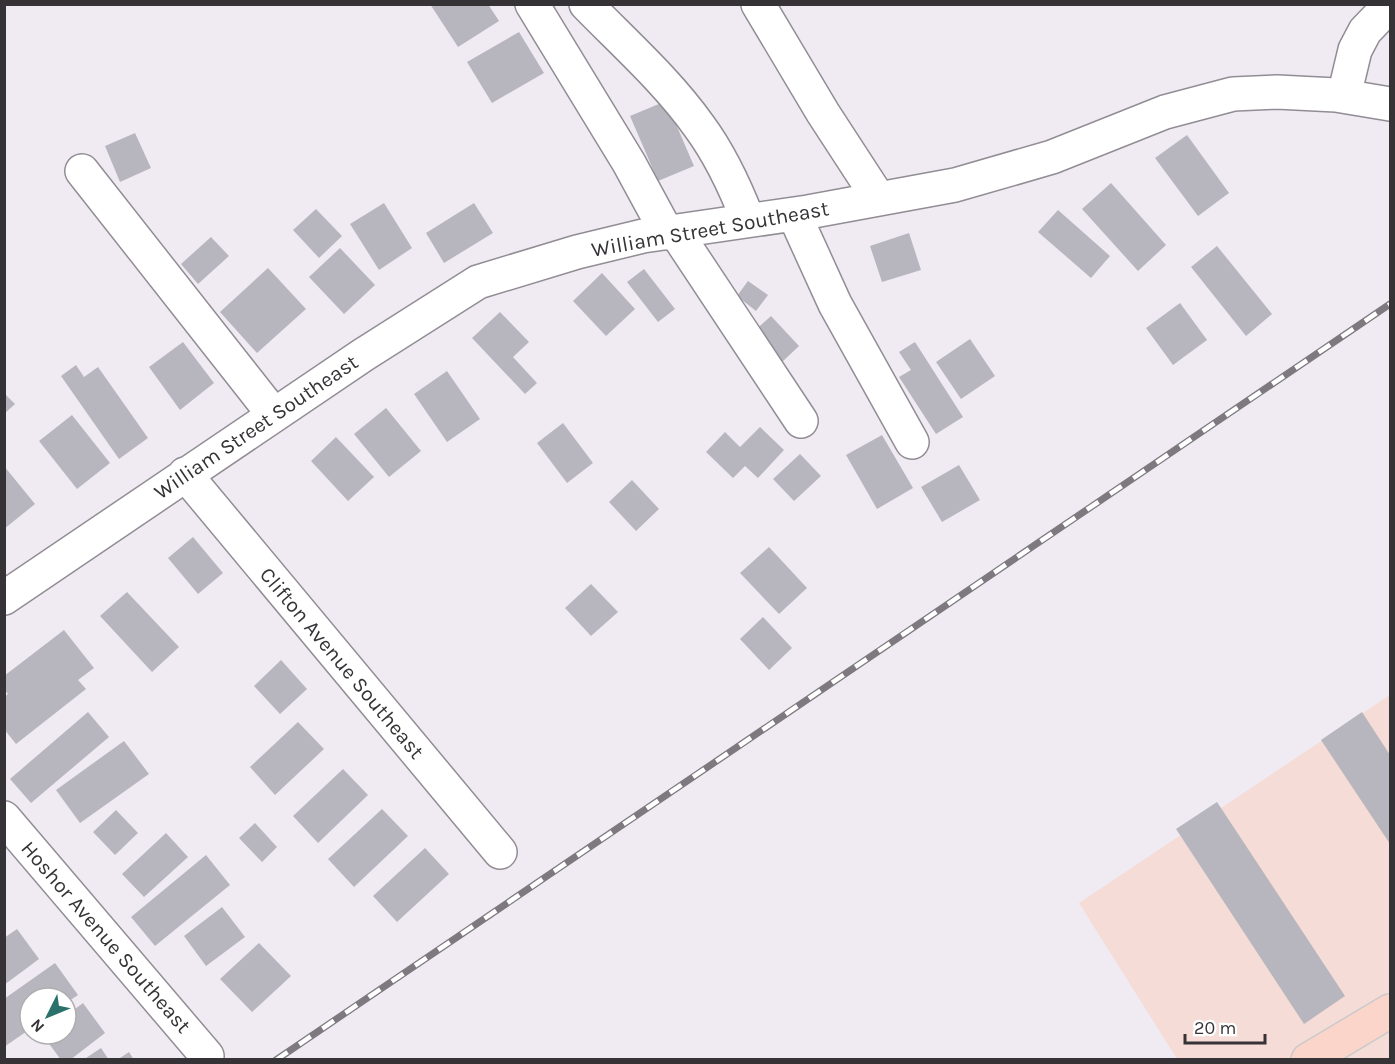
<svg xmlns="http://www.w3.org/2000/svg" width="1395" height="1064" viewBox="0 0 1395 1064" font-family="Karla,sans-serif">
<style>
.industrial{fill:#f6dcd6}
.building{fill:#b7b6bf}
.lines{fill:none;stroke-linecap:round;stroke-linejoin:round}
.minor-casing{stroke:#928d95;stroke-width:36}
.major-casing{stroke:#cbcacb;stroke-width:36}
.minor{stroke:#fff;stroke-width:33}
.major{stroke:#fbd4ca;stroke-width:33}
.rail-casing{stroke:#7d797f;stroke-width:7}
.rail{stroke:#fff;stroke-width:4.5;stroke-dasharray:14;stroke-linecap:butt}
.labels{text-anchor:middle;stroke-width:6;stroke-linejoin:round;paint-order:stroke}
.street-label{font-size:21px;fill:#363337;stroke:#fff}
</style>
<rect width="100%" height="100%" fill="#f0eaf3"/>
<path class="industrial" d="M1390 695V1059H1177L1079 903Z"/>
<path class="building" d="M430 4H488L499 21 458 47Z
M519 32 544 73 492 103 467 62Z
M666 101 694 166 658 181 630 116Z
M135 133 151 168 120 182 105 146Z
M1187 135 1229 193 1198 216 1155 158Z
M1111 183 1166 245 1138 271 1082 209Z
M384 203 412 248 379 270 350 224Z
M474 203 493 233 444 263 426 233Z
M316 209 342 236 319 258 293 230Z
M1058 210 1110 256 1091 278 1038 232Z
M909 233 921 270 882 282 870 246Z
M211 237 229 256 198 284 181 264Z
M1217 246 1272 314 1246 336 1191 267Z
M340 248 375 285 344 314 309 277Z
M268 268 306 309 257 353 220 312Z
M644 269 675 309 658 322 627 282Z
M602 273 635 309 606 336 573 301Z
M748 281 768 295 756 311 737 296Z
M1180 303 1207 340 1173 365 1146 328Z
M500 312 529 342 513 357 537 383 525 394 472 338Z
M771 316 799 346 781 363 752 333Z
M970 339 995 376 961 399 936 362Z
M183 342 214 383 180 410 149 367Z
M915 342 963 417 936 434 899 377 911 370 899 352Z
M76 365 84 377 98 367 148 438 119 459 61 376Z
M447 371 480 419 447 442 414 394Z
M4 393 15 404 4 414Z
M386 408 421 451 389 477 354 434Z
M72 415 110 463 77 489 39 441Z
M563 423 593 463 567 483 537 443Z
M760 427 784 450 758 478 745 466 733 478 706 452 725 432 740 447Z
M882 435 913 488 877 509 846 455Z
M336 437 374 477 348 501 311 461Z
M800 454 821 476 794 501 773 479Z
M959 465 980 500 942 522 921 487Z
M4 466 35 504 4 529Z
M632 480 659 509 636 531 609 502Z
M193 537 223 573 198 594 168 558Z
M769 547 807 588 779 614 740 573Z
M591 584 618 612 591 636 565 608Z
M127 592 179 647 152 672 100 616Z
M763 617 792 648 769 670 740 639Z
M64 630 94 668 78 680 86 689 16 744 4 729V697L8 694 4 689V676Z
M281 660 307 689 280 714 254 686Z
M88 712 109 737 31 803 10 779Z
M1362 712 1390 755V844L1321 740Z
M298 722 324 749 275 795 250 767Z
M124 741 149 774 80 823 56 790Z
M343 769 368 795 318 843 293 816Z
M1217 802 1345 996 1304 1024 1176 829Z
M382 809 408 836 354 887 328 859Z
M116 810 138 833 115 855 93 832Z
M255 823 277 847 262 862 239 838Z
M166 833 188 857 144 897 122 874Z
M425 848 449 874 397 922 373 896Z
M206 855 230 885 155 946 131 917Z
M222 907 245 937 206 966 184 936Z
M17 929 39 959 4 985V938Z
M259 943 291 976 252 1012 220 979Z
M55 963 78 995 66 1003V998H30V1029L4 1047V999Z
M83 1003 105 1033 70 1060H61L42 1034H66V1016Z
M101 1048 109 1060H83Z
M129 1052 134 1060H117Z"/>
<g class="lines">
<g class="minor-casing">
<path id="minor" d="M532 4 629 163 667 233
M586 4C624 43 667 81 699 126 719 153 736 189 748 220
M758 4 823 113 879 199
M1344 96 1355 50 1365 31 1390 5
M82 171 274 415
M794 214 835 304 912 442
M675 231 801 421
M185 474 500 852
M4 598 363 355 478 282 577 252 643 236 808 212 955 185 1052 157 1165 112 1233 94 1277 92 1336 95 1390 104
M4 818 207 1056"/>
</g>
<g class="major-casing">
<path id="major" d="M1308 1060 1390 1011"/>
</g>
<use href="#minor" class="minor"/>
<use href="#major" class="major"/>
<g class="rail-casing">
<path id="rail" d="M276 1060 1390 304"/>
</g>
<use href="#rail" class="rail"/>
</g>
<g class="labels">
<g class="street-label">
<text transform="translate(710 229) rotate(-10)" y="7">William Street Southeast</text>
<text transform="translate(256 427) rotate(-34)" y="7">William Street Southeast</text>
<text transform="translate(342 663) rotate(50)" y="7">Clifton Avenue Southeast</text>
<text transform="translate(106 937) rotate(49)" y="7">Hoshor Avenue Southeast</text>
</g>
</g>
<rect width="1395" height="1064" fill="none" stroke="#363337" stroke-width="12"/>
<g transform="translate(48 1016) rotate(227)"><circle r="28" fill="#ffffff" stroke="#afadaf" stroke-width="1.5"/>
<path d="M0-4.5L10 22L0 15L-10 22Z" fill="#29716a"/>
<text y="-9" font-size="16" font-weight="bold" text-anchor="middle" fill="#363337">N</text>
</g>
<path d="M1185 1034v9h80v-9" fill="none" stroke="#363337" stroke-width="3"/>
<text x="1194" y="1034" font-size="18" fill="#363337" stroke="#ffffff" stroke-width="4.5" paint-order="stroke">20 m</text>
</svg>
